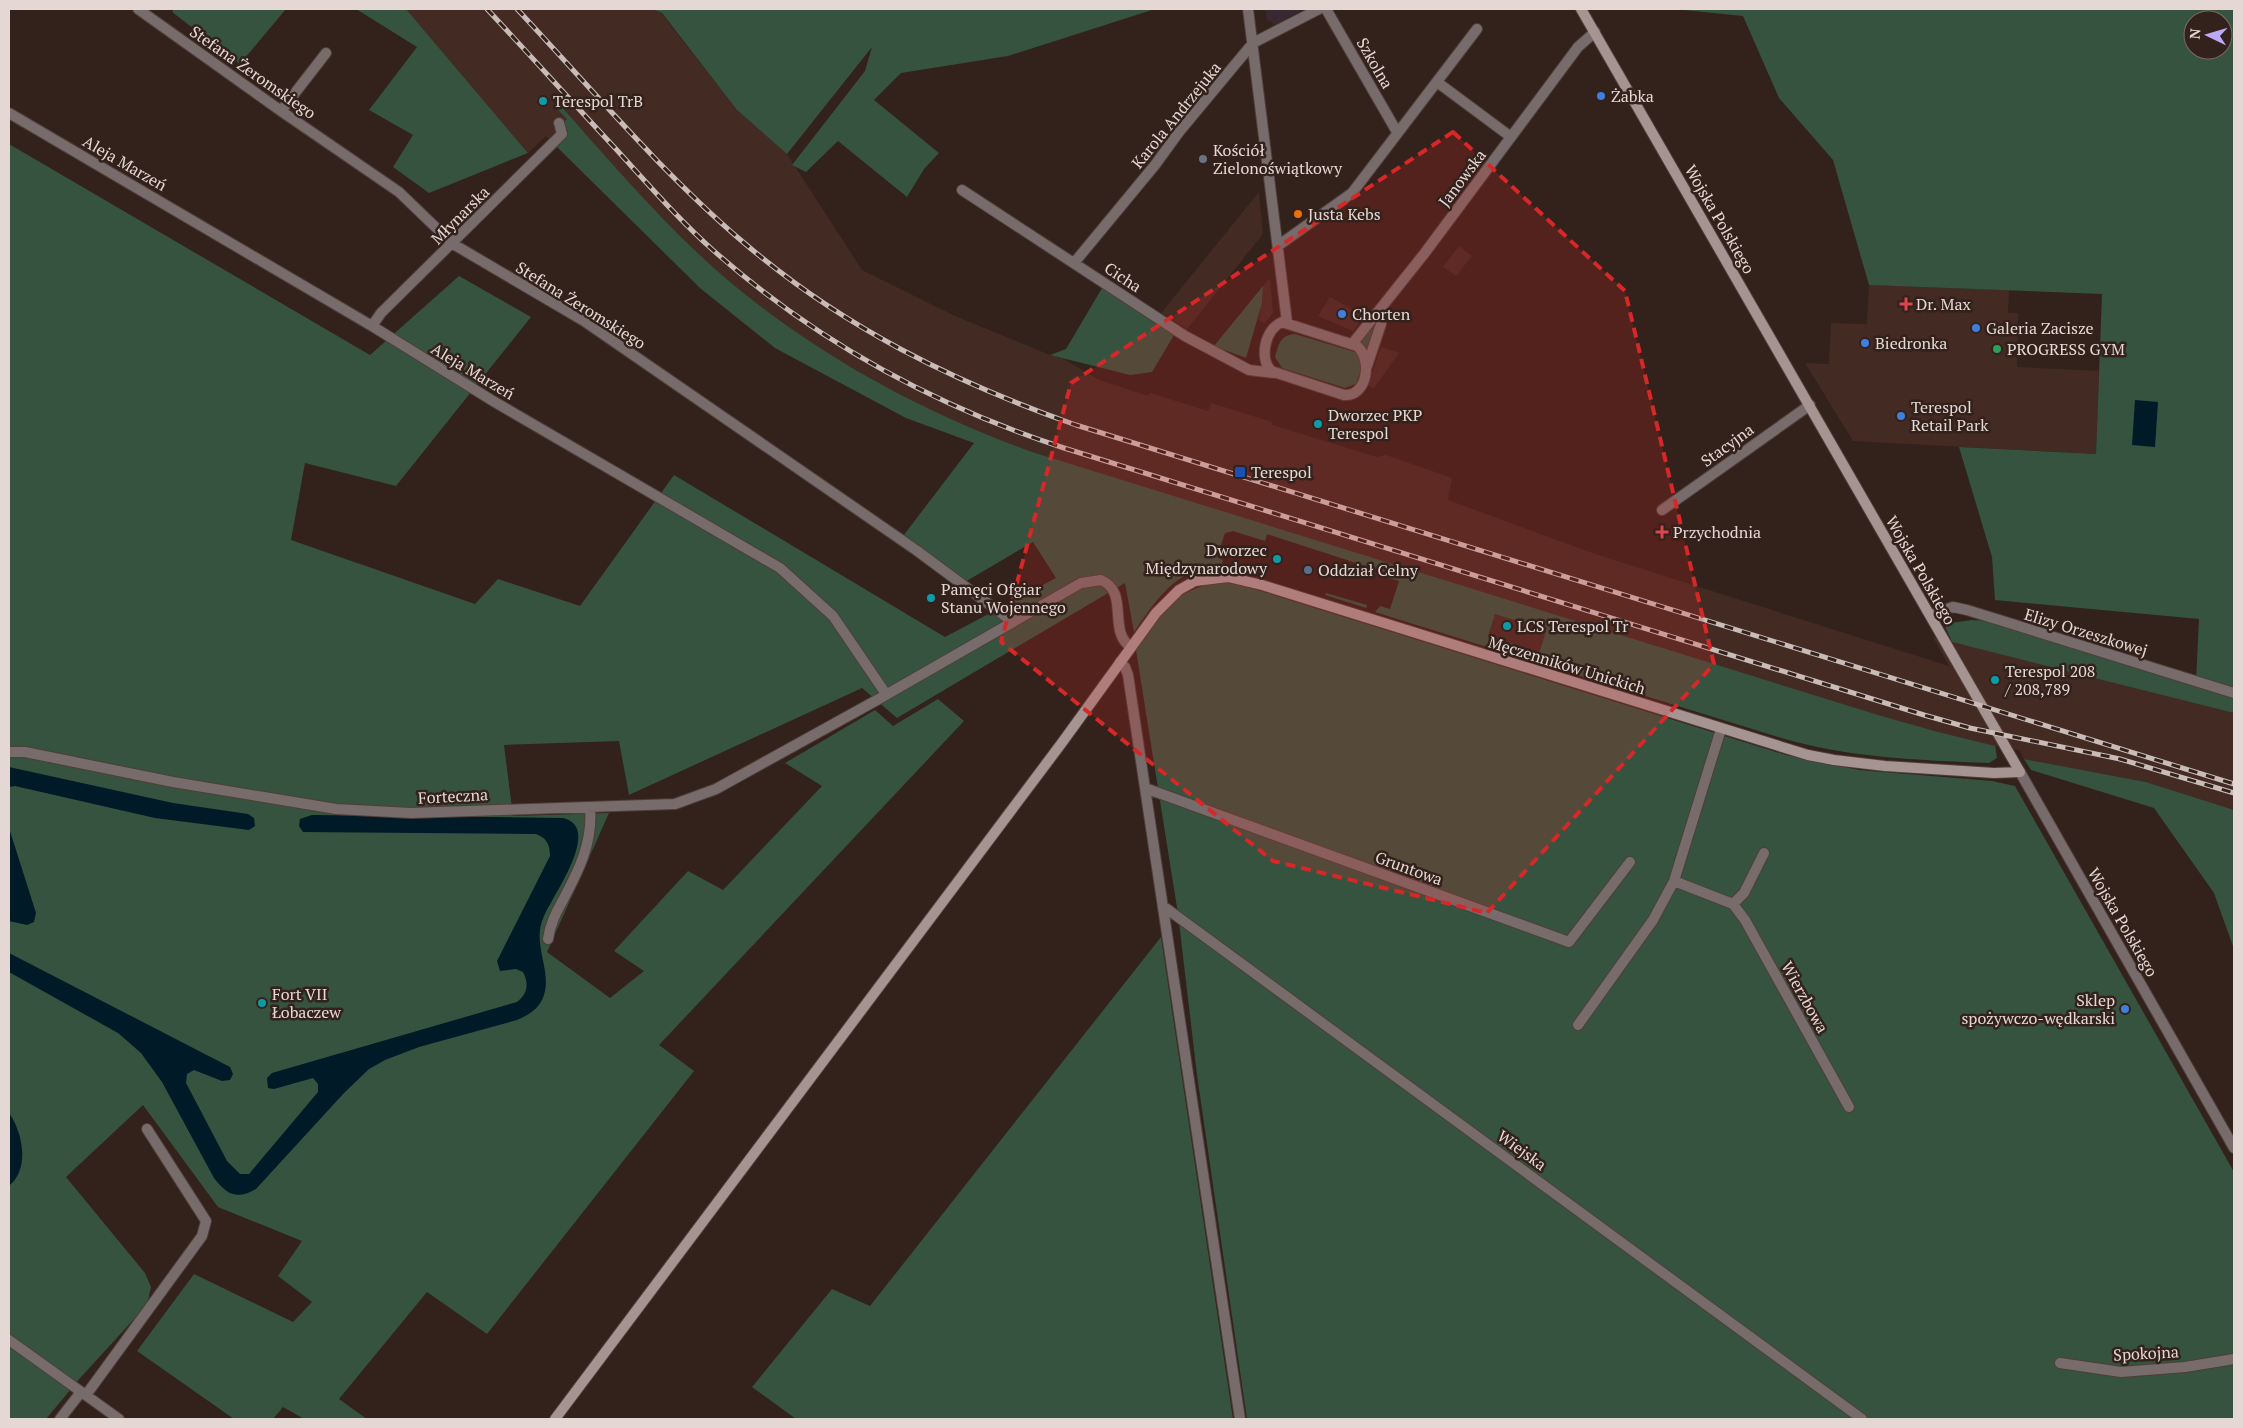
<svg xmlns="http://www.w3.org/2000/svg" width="2243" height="1428" viewBox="0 0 2243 1428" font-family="'PT Serif',serif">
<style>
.built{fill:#432b23}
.education{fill:#392731}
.green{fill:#35533e;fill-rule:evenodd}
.water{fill:#011a27}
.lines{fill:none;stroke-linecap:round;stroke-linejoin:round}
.minor-casing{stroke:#4f3e39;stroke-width:12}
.tertiary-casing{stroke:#4f3e39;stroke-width:12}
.secondary-casing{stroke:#4f3e39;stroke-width:12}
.minor{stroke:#776c6b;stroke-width:10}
.tertiary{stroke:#776c6b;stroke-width:10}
.secondary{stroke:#a59492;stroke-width:10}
.rail-casing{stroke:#c9bbb7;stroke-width:5}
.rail{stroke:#33211b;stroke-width:3;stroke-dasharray:9;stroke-linecap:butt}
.marked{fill:#d62828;fill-opacity:0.2;stroke:#d62828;stroke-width:4;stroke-dasharray:10 6;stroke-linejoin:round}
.shop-dot{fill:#3f7fe0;stroke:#33211b;stroke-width:2}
.culture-dot{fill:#0f9aa8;stroke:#33211b;stroke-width:2}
.worship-dot{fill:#6b7280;stroke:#33211b;stroke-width:2}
.food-dot{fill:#e8710a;stroke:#33211b;stroke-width:2}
.health-dot{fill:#e0444e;stroke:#33211b;stroke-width:2}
.leisure-dot{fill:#2e9e5b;stroke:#33211b;stroke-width:2}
.transit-dot{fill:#1a4fb4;stroke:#33211b;stroke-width:2}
.service-dot{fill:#5c6f8a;stroke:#33211b;stroke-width:2}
.labels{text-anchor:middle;stroke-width:5;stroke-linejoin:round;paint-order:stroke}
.street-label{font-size:16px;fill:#e5d8d4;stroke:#33211b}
.poi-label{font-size:16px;fill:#e5d8d4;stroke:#33211b;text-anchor:start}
</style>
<rect width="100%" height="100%" fill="#33211b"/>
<path class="built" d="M406 9H652L661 13 737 110 787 154 862 270 955 316 1050 355 1062 358 1099 380 1148 396 1150 393 1208 411 1211 403 1272 422V425L1377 457 1386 455 1452 478 1448 500 1595 554 1949 666 1933 637 2234 713V810L2146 782 2024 759 2019 750 1995 746 1997 754 1544 661 1477 639 1487 605 1267 534 1265 541 1233 531 1223 534 906 418 775 348 700 288 546 136 528 153Z
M1259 192 1263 234 1187 329 1161 313Z
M1459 246 1472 256 1456 276 1443 267Z
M1270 278 1273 313 1265 323 1258 320 1262 303 1263 286Z
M1869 285 2009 290 2008 313H2018L2017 367 2099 371 2096 454 1853 441 1805 363 1829 364 1831 323 1867 324Z
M1330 297 1364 316 1353 331 1318 316Z
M1381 347 1399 353 1374 388 1368 385Z"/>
<path class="education" d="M1265 9H1304L1276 25 1267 20Z"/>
<path class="green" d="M174 9H286L240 64 172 12Z
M356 9H406L528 153 429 193 393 167 413 135 369 110 417 47Z
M652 9H1155L1008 56 901 73 874 100 939 153 924 169 907 197 838 141 806 172 792 165 865 71 872 47 787 154 737 110 662 13Z
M1674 9H2234V713L1952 642 1944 624 1972 620 2002 622 2196 681 2199 619 1995 600 1992 557 1959 447 2096 454 2102 294 1869 285 1833 160 1779 98 1743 16ZM2193 20H2223V50H2193Z
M558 103C613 164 667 229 730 282 820 357 922 412 1032 452L1878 715 1938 732 1995 746 1997 758 1989 763C1916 760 1848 758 1778 737L1529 660 1533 652 1540 651 1547 628 1530 622 1526 630 1523 629 1524 623 1495 614 1488 636 1520 646 1518 652 1524 654 1522 658 1375 612 1380 606 1390 609 1399 581 1388 578 1390 574 1267 534 1265 541 1233 531 1225 533 1217 557 1223 560 1221 568C1177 565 1156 601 1134 632L1125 583 897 718 862 688 629 795 619 741 504 745 513 816 609 813 547 952 610 998 644 971 614 951 688 871 723 890 822 786 785 763 875 710 893 726 938 699 964 721 659 1045 694 1071 487 1334 427 1292 339 1399 367 1419H304L283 1407 273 1419H234L137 1351 194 1274 293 1322 312 1302 278 1276 302 1241 218 1207 143 1105 66 1177 145 1273 151 1287 147 1305 81 1377 46 1419H9V144L370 355 459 276 531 317 396 486 305 463 291 540 475 604 498 579 580 606 674 475 945 637 1056 578 1033 542 965 582 903 536 974 443 906 418 775 348 700 288 555 145 568 131 562 124 567 119 554 106Z
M1105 283 1177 330 1152 372 1130 375 1050 355 1066 349Z
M1263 286 1262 303 1246 358 1214 346Z
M1376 324 1368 351 1359 343Z
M1295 334 1355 352 1361 359 1362 367 1356 384 1345 388 1282 368 1275 357C1279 344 1280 335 1295 334Z
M1220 582 1238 584 1786 755 1859 770 1992 781 2015 786 2234 1172V1419H1247L1197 1075 1178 914 1136 650C1161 613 1173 590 1220 582Z
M1326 593 1367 605 1366 608 1325 595Z
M2024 759 2146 782 2234 810V949L2214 893 2154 808 2031 770Z
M1161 937 1233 1419H796L752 1387 832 1289 870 1306Z"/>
<path class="water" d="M2135 400 2158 402 2155 447 2132 445Z
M9 767 173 803 248 814 254 818 255 826 249 830 155 818 15 786 9 787Z
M312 815 563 818C603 827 553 895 544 916 531 944 552 969 544 995 540 1008 529 1015 517 1020L419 1047 385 1060 369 1069 344 1093 256 1189C237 1200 227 1195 214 1178L162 1082 141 1053 118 1033 9 972V953L230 1067 233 1074 230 1080 222 1081 194 1070 187 1074 186 1083 227 1161 240 1174H249L318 1092V1084L313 1078 274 1089 268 1088 267 1078 272 1073 517 1002C528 994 529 983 523 972L516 969 500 971 497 961 550 856C550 845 547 838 536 834L303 832 299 826 300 819Z
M9 828 36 913 34 922 27 925 9 921Z
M9 1113C23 1133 30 1169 9 1186Z"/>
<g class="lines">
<g class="minor-casing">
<path id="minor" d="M138 9 281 111 399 192 453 244 584 321 916 550 1013 622
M1248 9 1287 322
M1326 9 1397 132
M1437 82 1511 137
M281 111 326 53
M9 113 372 326 493 401 780 568 833 616 886 694
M962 190 1185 336 1249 370 1275 373
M1279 245 1352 193 1477 29
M1074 263 1155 165 1179 132 1253 43 1319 9
M1282 322 1357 346C1373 360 1367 397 1344 395L1271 371C1259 358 1265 329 1282 322Z
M372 326 381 313 562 134 559 123
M1353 343 1424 254 1578 47 1595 32
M1367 366 1381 324 1380 312
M1662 510 1810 405
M1930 615 1953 607 1967 610 2234 693
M1120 662 1125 667 1128 675 1240 1419
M9 752H25L173 782 336 809 411 813 675 804 716 789 877 700 1081 583 1101 580C1130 592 1107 632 1131 647
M1145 788 1569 942 1630 862
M1674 881 1733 904 1745 920 1849 1107
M1733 904 1744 893 1764 853
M1163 906 1862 1419
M548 939C550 924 556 913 563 900 579 870 593 842 590 808
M1578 1025 1653 920 1674 881 1721 729
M9 1340 119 1419
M2060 1363 2121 1372 2185 1367 2234 1359
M86 1395 202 1236 206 1221 147 1129
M60 1419 81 1392"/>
</g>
<g class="tertiary-casing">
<path id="tertiary" d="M2020 772 2234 1148"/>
</g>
<g class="secondary-casing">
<path id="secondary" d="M555 1419 1061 744 1156 613 1179 590 1195 581 1228 577 1262 585 1808 755 1834 760 1885 766 1994 773 2020 772 1581 9"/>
</g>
<use href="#minor" class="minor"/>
<use href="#tertiary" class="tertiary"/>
<use href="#secondary" class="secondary"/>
<g class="rail-casing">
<path id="rail" d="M487 9C530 55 572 102 615 148 647 183 679 220 714 251 816 341 935 406 1064 448L1924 715 1970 728 2120 759 2234 793
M517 9C591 88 661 172 743 242 842 327 954 382 1076 425L2234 784"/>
</g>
<use href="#rail" class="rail"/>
</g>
<path class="marked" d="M1453 132 1625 291 1714 664 1487 913 1273 861 1001 642 1071 383Z"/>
<g class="shop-dot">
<circle cx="1601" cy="96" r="5"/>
<circle cx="1342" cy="314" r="5"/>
<circle cx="1976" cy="328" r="5"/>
<circle cx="1865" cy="343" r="5"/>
<circle cx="1901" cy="416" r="5"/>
<circle cx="2125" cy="1009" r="5"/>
</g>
<g class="culture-dot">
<circle cx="543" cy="101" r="5"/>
<circle cx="1318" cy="424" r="5"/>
<circle cx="1277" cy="559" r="5"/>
<circle cx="931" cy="598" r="5"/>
<circle cx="1507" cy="626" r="5"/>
<circle cx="1995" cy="680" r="5"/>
<circle cx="262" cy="1003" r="5"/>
</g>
<circle class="worship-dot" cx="1203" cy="159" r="5"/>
<circle class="food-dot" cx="1298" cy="214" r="5"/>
<g class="health-dot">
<path d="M1903.5 296.5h5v5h5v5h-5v5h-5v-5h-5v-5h5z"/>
<path d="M1659.5 524.5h5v5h5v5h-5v5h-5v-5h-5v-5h5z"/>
</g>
<circle class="leisure-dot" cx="1997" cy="349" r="5"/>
<rect class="transit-dot" x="1234" y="466" width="12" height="12" rx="2.5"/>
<circle class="service-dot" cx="1308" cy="570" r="5"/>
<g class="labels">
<g class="street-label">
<text transform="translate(1375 63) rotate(60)" y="6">Szkolna</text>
<text transform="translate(253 72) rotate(35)" y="6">Stefana Żeromskiego</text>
<text transform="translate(1176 115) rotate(-51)" y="6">Karola Andrzejuka</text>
<text transform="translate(125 163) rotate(30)" y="6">Aleja Marzeń</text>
<text transform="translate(1462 178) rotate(-53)" y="6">Janowska</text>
<text transform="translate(460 215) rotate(-45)" y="6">Młynarska</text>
<text transform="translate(1720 219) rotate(60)" y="6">Wojska Polskiego</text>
<text transform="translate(1123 277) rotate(33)" y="6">Cicha</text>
<text transform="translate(581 305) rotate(32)" y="6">Stefana Żeromskiego</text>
<text transform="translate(473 371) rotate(31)" y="6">Aleja Marzeń</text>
<text transform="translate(1727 445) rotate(-36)" y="6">Stacyjna</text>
<text transform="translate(1921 570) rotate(60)" y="6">Wojska Polskiego</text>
<text transform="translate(2086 632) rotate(17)" y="6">Elizy Orzeszkowej</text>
<text transform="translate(1567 665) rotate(17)" y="6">Męczenników Unickich</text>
<text transform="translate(453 796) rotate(-3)" y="6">Forteczna</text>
<text transform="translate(1409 868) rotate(20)" y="6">Gruntowa</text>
<text transform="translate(2123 922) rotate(60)" y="6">Wojska Polskiego</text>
<text transform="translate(1805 997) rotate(61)" y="6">Wierzbowa</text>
<text transform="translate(1522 1150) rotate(36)" y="6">Wiejska</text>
<text transform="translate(2146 1353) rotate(-3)" y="6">Spokojna</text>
</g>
<g class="poi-label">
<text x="1611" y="102">Żabka</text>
<text x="553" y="107">Terespol TrB</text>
<text x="1213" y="156">Kościół<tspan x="1213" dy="18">Zielonoświątkowy</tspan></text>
<text x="1308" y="220">Justa Kebs</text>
<text x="1916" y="310">Dr. Max</text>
<text x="1352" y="320">Chorten</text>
<text x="1986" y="334">Galeria Zacisze</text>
<text x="1875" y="349">Biedronka</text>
<text x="2007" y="355">PROGRESS GYM</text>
<text x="1911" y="413">Terespol<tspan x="1911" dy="18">Retail Park</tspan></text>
<text x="1328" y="421">Dworzec PKP<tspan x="1328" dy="18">Terespol</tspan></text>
<text x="1251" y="478">Terespol</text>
<text x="1673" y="538">Przychodnia</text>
<text x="1267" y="556" text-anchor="end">Dworzec<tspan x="1267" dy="18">Międzynarodowy</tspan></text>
<text x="1318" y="576">Oddział Celny</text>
<text x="941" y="595">Pamęci Ofgiar<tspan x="941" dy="18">Stanu Wojennego</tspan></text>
<text x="1517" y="632">LCS Terespol Tr</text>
<text x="2005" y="677">Terespol 208<tspan x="2005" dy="18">/ 208,789</tspan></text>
<text x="272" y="1000">Fort VII<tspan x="272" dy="18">Łobaczew</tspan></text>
<text x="2115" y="1006" text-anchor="end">Sklep<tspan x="2115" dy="18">spożywczo-wędkarski</tspan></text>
</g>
</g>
<rect width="2243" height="1428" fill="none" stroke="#e5d8d4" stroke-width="20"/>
<g transform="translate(2208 35) rotate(275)"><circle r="24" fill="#33211b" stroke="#7a6a65"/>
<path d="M0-4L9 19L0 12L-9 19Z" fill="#bbaaf6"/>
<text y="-8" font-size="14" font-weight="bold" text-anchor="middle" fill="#e5d8d4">N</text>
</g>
</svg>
